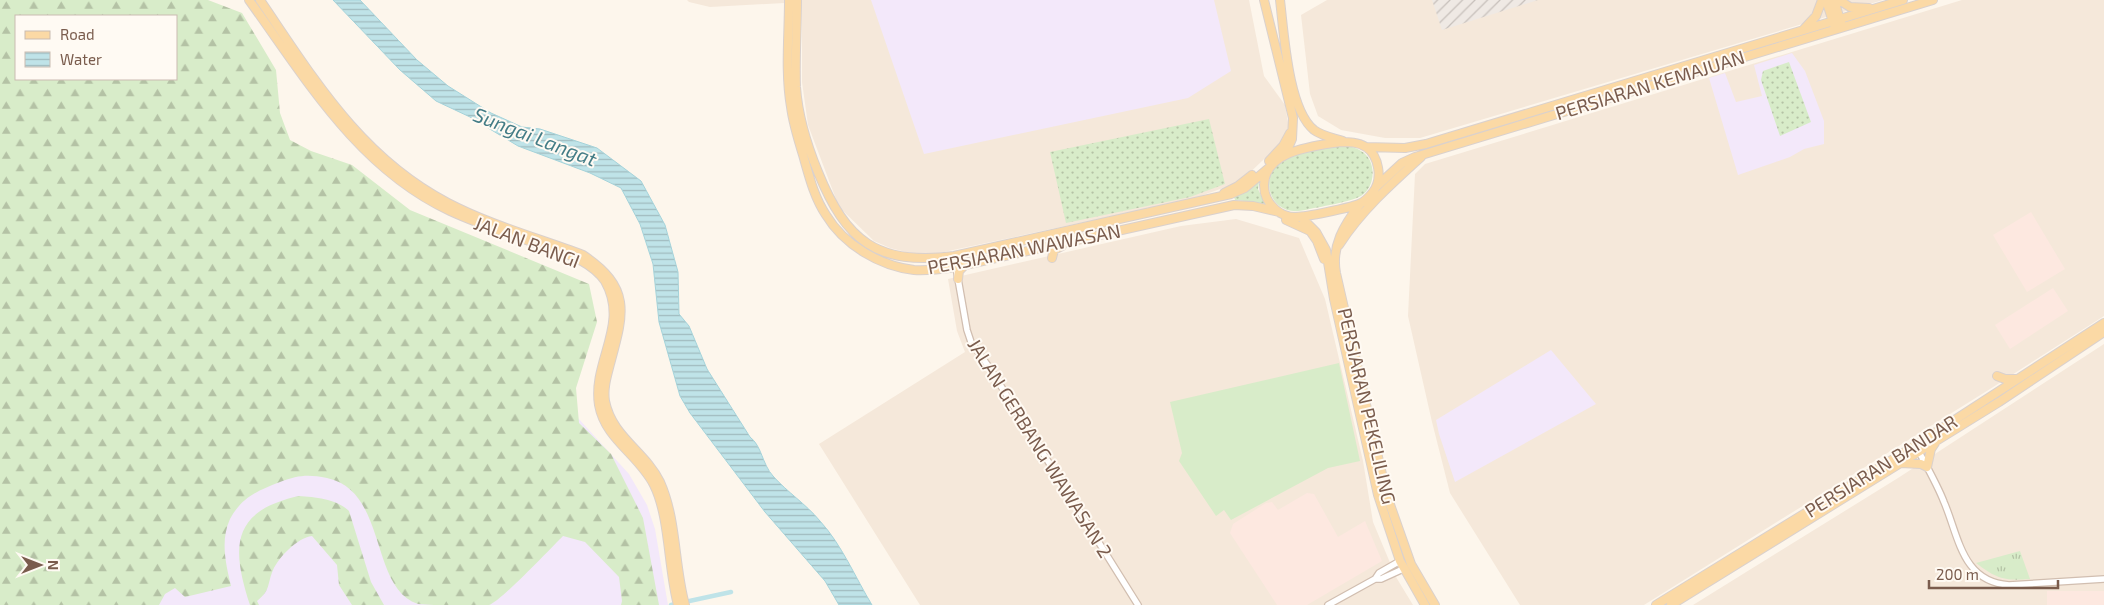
<svg xmlns="http://www.w3.org/2000/svg" width="2104" height="605" viewBox="0 0 2104 605" font-family="'Exo 2',sans-serif">
<style>
.residential{fill:#f5e8da}
.commercial{fill:#fde8e0}
.industrial{fill:url(#industrial-furrows)}
.education{fill:#f3e8fa}
.grass{fill:url(#grass-dots)}
.forest{fill:url(#forest-firs);fill-rule:evenodd}
.park{fill:url(#park-tufts)}
.pitch{fill:#d8ecc9}
.water{fill:url(#water-rules);stroke:#a5d3da}
.lines{fill:none;stroke-linecap:round;stroke-linejoin:round}
.canal{stroke:#bfe3e8;stroke-width:4.5}
.minor-casing{stroke:#d1beb0;stroke-width:8}
.major-casing{stroke:#dad1cd;stroke-width:10}
.minor{stroke:#fff;stroke-width:5.5}
.major{stroke:#fbd9a5;stroke-width:8}
.labels{text-anchor:middle;stroke-width:4;stroke-linejoin:round;paint-order:stroke}
.street-label{font-size:19px;fill:#7a5c4d;stroke:#fffaf3}
.water-label{font-size:20px;font-style:italic;fill:#437c86;stroke:#fffaf3}
</style>
<defs>
<pattern id="industrial-furrows" width="10" height="10" patternUnits="userSpaceOnUse" patternTransform="scale(1.25)"><rect width="10" height="10" fill="#efe9e4"/><path d="M-1 1l2-2M0 10L10 0M9 11l2-2" fill="none" stroke="#c7c0bb"/></pattern>
<pattern id="grass-dots" width="8" height="8" patternUnits="userSpaceOnUse" patternTransform="scale(1.25)"><rect width="8" height="8" fill="#d8ecc9"/><path d="M2 2h.1M6 6h.1" fill="none" stroke="#b4c2a5" stroke-width="1.8" stroke-linecap="round"/></pattern>
<pattern id="forest-firs" width="22" height="20" patternUnits="userSpaceOnUse" patternTransform="scale(1.25)"><rect width="22" height="20" fill="#d8ecc9"/><path d="M5 1l3.5 6h-7zM16 11l3.5 6h-7z" fill="#b4c2a5"/></pattern>
<pattern id="park-tufts" width="24" height="20" patternUnits="userSpaceOnUse" patternTransform="scale(1.25)"><rect width="24" height="20" fill="#d8ecc9"/><path d="M3 7l-1-3M5 7V3M7 7l1-3M15 17l-1-3M17 17v-4M19 17l1-3" fill="none" stroke="#b4c2a5"/></pattern>
<pattern id="water-rules" width="6" height="5" patternUnits="userSpaceOnUse" patternTransform="scale(1.25)"><rect width="6" height="5" fill="#bfe3e8"/><path d="M0 2.5h6" fill="none" stroke="#a0bbbe"/></pattern>
</defs>
<rect width="100%" height="100%" fill="#fdf6ec"/>
<path class="residential" d="M687 0H1249L1264 76 1285 105 1289 128 1283 141 1240 182 1192 199 939 253H910L890 248 874 241 839 207 808 125 802 82V2L710 7 689 2Z
M1327 0H1883L1420 138H1385L1341 130 1318 116 1310 94 1301 15Z
M1962 0H2104V316L1990 389 1644 605H1520L1450 493 1432 422 1408 316 1415 174 1425 164Z
M1236 219 1299 238 1325 299 1363 461 1373 522 1396 577 1413 605H920L819 444 965 352 957 331 948 279 1181 226Z
M2104 344V605H1693L1898 478Z"/>
<path class="commercial" d="M2031 212 2065 269 2027 292 1993 235Z
M2053 288 2068 311 2010 349 1995 325Z
M1307 493 1314 494 1338 537 1365 521 1382 561 1307 605H1277L1230 533 1233 524 1266 503 1272 502 1278 510Z
M2047 591H2104V605H2047Z"/>
<path class="industrial" d="M1432 0H1538L1442 30Z"/>
<path class="education" d="M871 0H1214L1231 71 1188 98 924 154Z
M1792 53 1805 71 1824 121V144L1804 149 1790 157 1738 175 1709 78 1725 73 1736 102 1762 96 1754 65Z
M1551 350 1596 404 1455 482 1439 434 1436 420Z
M578 418 629 474 647 505 655 529 668 605H24L104 493Z"/>
<path class="grass" d="M1789 62 1811 122 1780 136 1761 80 1763 71Z
M1209 119 1225 184 1190 197 1066 223 1050 152Z
M1347 145C1351 147 1357 148 1361 151 1377 160 1376 187 1361 196 1351 202 1318 207 1305 210 1269 219 1255 173 1287 157 1298 152 1334 148 1347 145Z
M1260 175 1258 189 1266 206 1245 201 1235 200 1234 197Z"/>
<path class="forest" d="M0 0H208L242 13 276 70 280 113 290 140 311 151 352 165 410 210 589 284 597 322 576 388 579 423 611 454 643 518 659 605H621L622 601 619 577 585 542 563 536C552 547 499 603 489 605 477 605 463 605 451 605 441 605 427 605 418 604 369 588 388 491 327 478 308 474 298 475 280 482 257 491 242 497 230 519 220 541 226 564 231 586L185 597 175 588 165 594 159 605H0ZM176 16V79H16V16Z
M299 496C315 497 337 499 349 511L371 582 384 605H352L339 585 337 565 312 536C297 538 279 557 273 570 267 584 271 590 257 601L259 605H250C231 547 231 511 299 496Z"/>
<path class="park" d="M2020 551 2030 579C2004 581 1997 579 1976 563Z"/>
<path class="pitch" d="M1339 363 1360 461 1328 468 1231 520 1224 510 1216 516 1179 461 1182 453 1170 402Z"/>
<path class="water" d="M333 0H360L417 60 448 86 491 113 522 127 540 129 597 148 641 181 665 225 678 272 679 314 689 326 707 369 750 437C762 446 762 464 773 476 787 492 806 504 820 521 842 545 855 577 872 605H839L825 581 765 512 690 413 680 396 659 322 653 264 640 224 621 188 590 173 518 146 470 117 436 101 400 70Z"/>
<g class="lines">
<path class="canal" d="M671 605 731 592"/>
<g class="minor-casing">
<path id="minor" d="M954 256 967 330 971 342 989 367 1138 605
M1918 450C1927 467 1937 484 1944 502 1959 537 1962 582 2009 585L2104 579
M1375 579H1381L1403 569
M1328 605 1375 579 1379 573 1400 561"/>
</g>
<g class="major-casing">
<path id="major" d="M249 0C306 79 358 168 450 211 478 224 508 234 538 244 552 249 567 253 580 260 589 265 599 272 605 281 630 325 592 361 599 405 605 439 639 455 654 485 670 517 668 569 678 605
M260 0C314 79 360 157 448 203 490 225 538 238 583 255 632 288 624 313 610 364 607 376 603 388 605 401 612 437 645 451 660 482 677 520 674 565 685 605
M789 0C789 35 785 72 791 107 793 123 798 139 803 155 809 176 814 197 826 215 844 245 880 266 914 270 928 271 942 269 956 267L1234 205 1253 206 1279 212
M797 0C797 29 795 58 796 87 798 116 807 145 818 172 846 241 877 266 954 256L1231 194 1245 188 1271 166
M1264 0 1293 118 1292 139 1285 155
M1280 0C1284 33 1288 109 1314 130 1322 136 1334 138 1343 141
M1826 0 1834 25
M1834 0 1841 23
M1839 0 1850 7 1869 8
M1803 30 1816 16 1822 0
M1340 142C1349 142 1358 142 1366 147 1379 156 1383 179 1373 192 1370 196 1364 202 1359 204 1349 208 1306 217 1296 217 1288 217 1280 214 1275 209 1268 203 1264 194 1264 185 1265 150 1314 146 1340 142Z
M1366 147 1405 148 1426 144 1903 0
M1269 161 1283 146 1290 133
M1376 187 1402 163 1415 157 1933 0
M1224 193 1238 186 1252 175
M1360 204C1344 225 1331 246 1336 273L1387 496 1411 564 1435 605
M1301 217 1316 232 1326 250 1334 299 1378 495 1400 561 1425 605
M1286 220 1310 231 1317 241 1324 259
M1339 245C1361 211 1391 184 1421 157
M1052 258 1054 250 1062 246
M958 279 959 271 965 265
M1997 376 2005 379H2017
M1901 463 1921 464 1927 467 1931 449 1935 443
M1656 605 1916 445 2104 323
M1671 605 1999 402 2104 332"/>
</g>
<use href="#minor" class="minor"/>
<use href="#major" class="major"/>
</g>
<g class="labels">
<g class="street-label">
<text transform="translate(1650 85) rotate(-17)" y="7">PERSIARAN KEMAJUAN</text>
<text transform="translate(527 242) rotate(21)" y="7">JALAN BANGI</text>
<text transform="translate(1024 249) rotate(-11)" y="7">PERSIARAN WAWASAN</text>
<text transform="translate(1367 406) rotate(77)" y="7">PERSIARAN PEKELILING</text>
<text transform="translate(1040 448) rotate(58)" y="7">JALAN GERBANG WAWASAN 2</text>
<text transform="translate(1881 466) rotate(-32)" y="7">PERSIARAN BANDAR</text>
</g>
<g class="water-label">
<text transform="translate(535 137) rotate(21)" y="7">Sungai Langat</text>
</g>
</g>
<rect x="15" y="15" width="162" height="65" fill="#fffaf3" stroke="#cabbb1"/>
<rect x="25" y="31" width="25" height="8" fill="#fbd9a5" stroke="#cabbb1"/>
<text x="60" y="40" font-size="15" fill="#7a5c4d">Road</text>
<rect x="25" y="52" width="25" height="15" fill="url(#water-rules)" stroke="#cabbb1"/>
<text x="60" y="65" font-size="15" fill="#7a5c4d">Water</text>
<g transform="translate(40 565) rotate(90)" stroke="#fffaf3" stroke-width="4" paint-order="stroke">
<path d="M0-4L9 19L0 12L-9 19Z" fill="#7a5c4d"/>
<text y="-8" font-size="14" font-weight="bold" text-anchor="middle" fill="#7a5c4d">N</text>
</g>
<path d="M1929 580v8h129v-8" fill="none" stroke="#7a5c4d" stroke-width="2.5"/>
<text x="1936" y="580" font-size="15" fill="#7a5c4d" stroke="#fffaf3" stroke-width="4" paint-order="stroke">200 m</text>
</svg>
